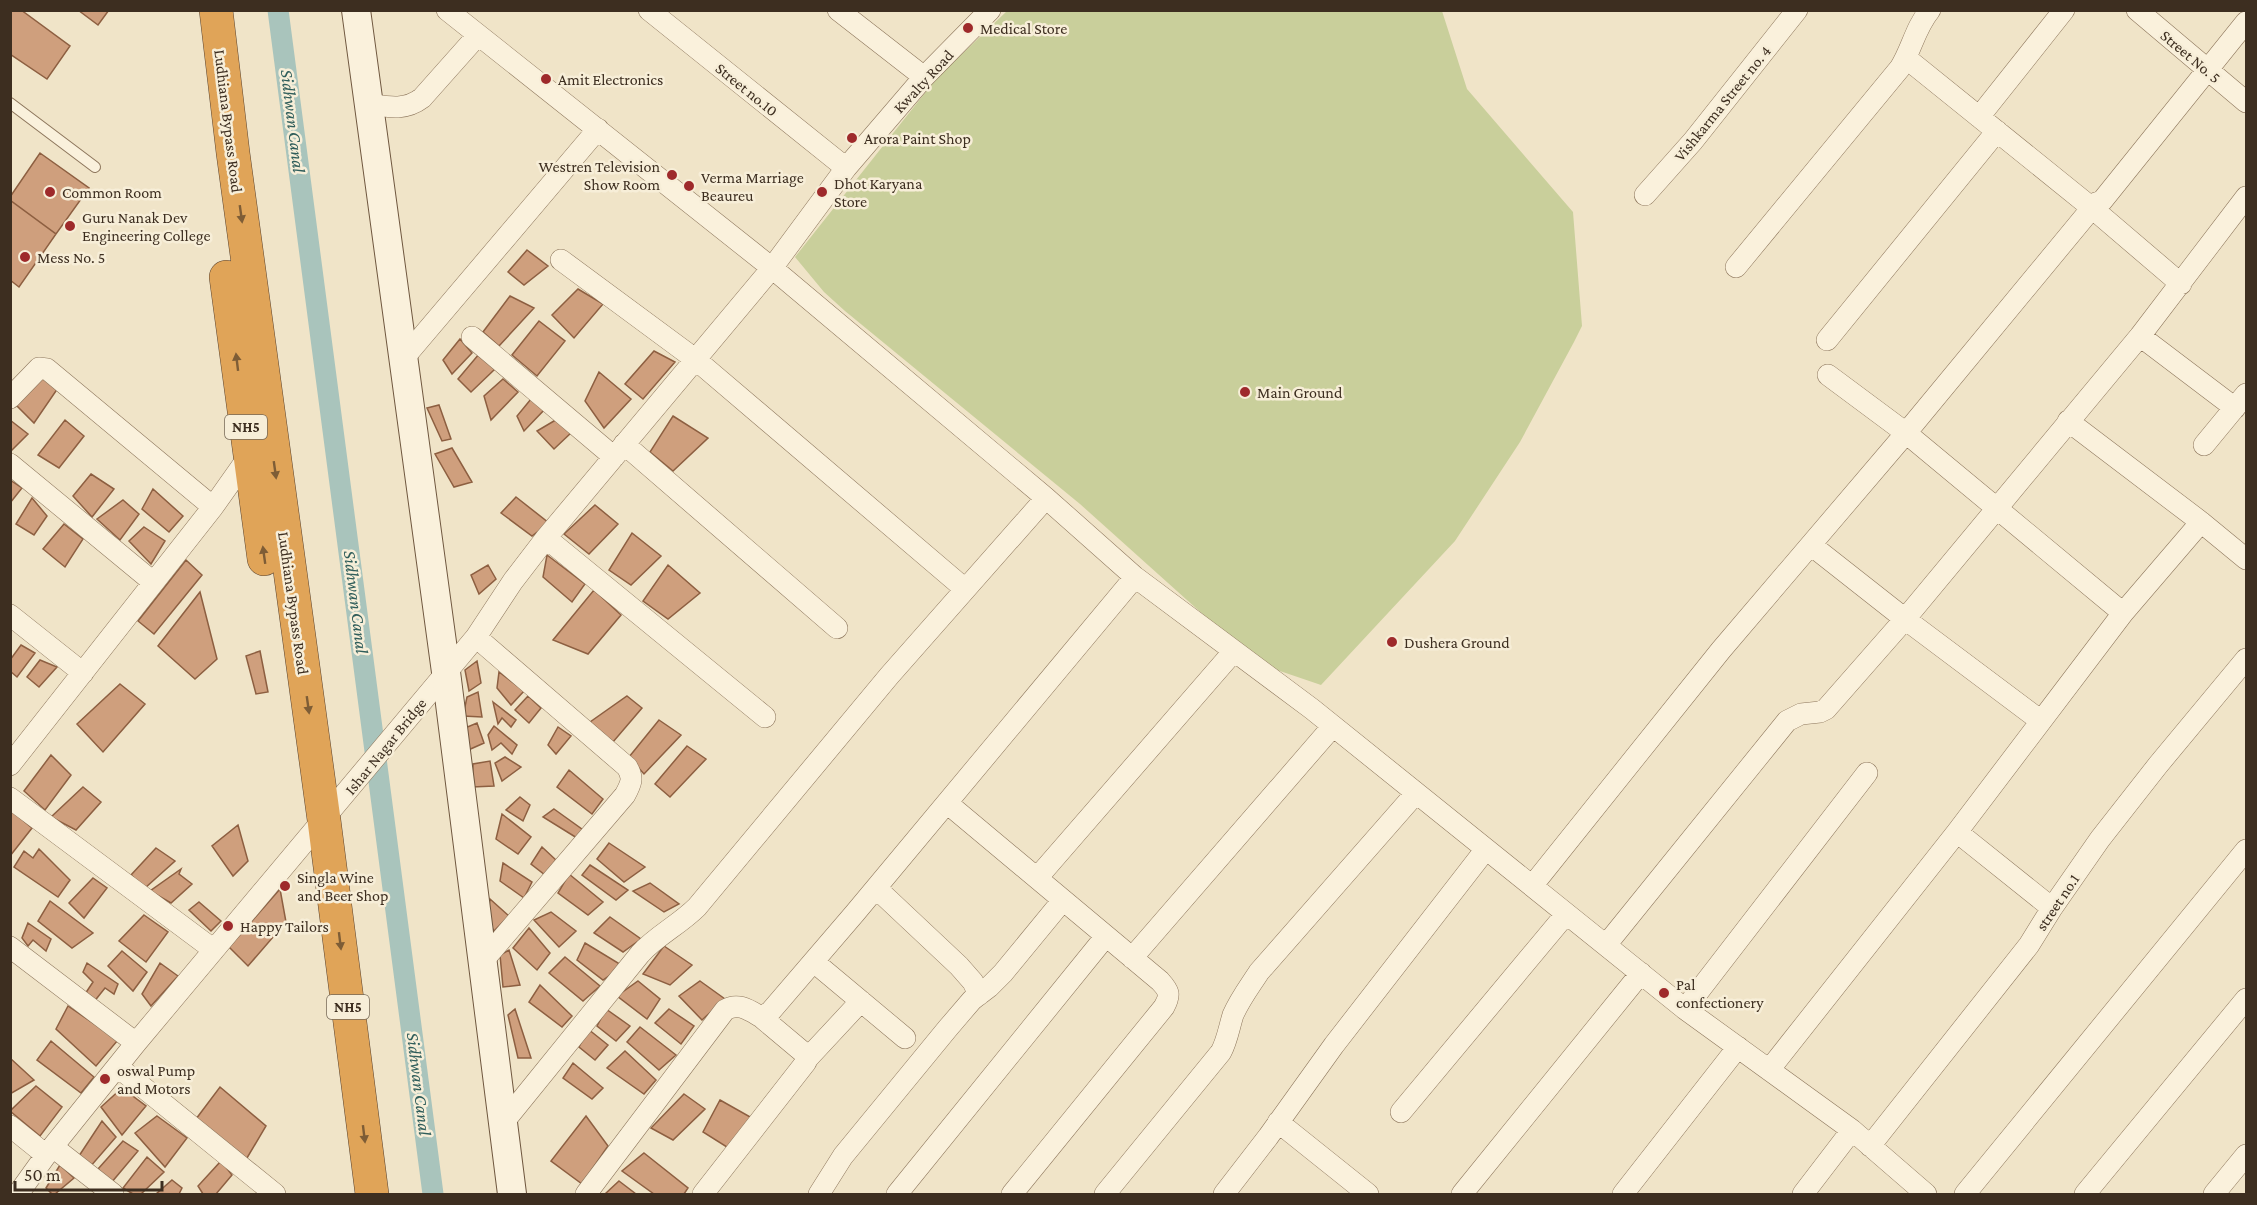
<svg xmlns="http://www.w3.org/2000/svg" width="2257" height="1205" viewBox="0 0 2257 1205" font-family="'Crimson Pro',serif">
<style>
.green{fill:#c9cf9b}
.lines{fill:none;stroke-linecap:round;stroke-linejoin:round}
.canal{stroke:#a9c4bc;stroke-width:21}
.building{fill:#cf9f7d;stroke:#8d5f41;stroke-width:1.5}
.lane-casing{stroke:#8d765c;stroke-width:12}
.street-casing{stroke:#8d765c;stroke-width:22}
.secondary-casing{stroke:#6f573f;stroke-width:30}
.highway-casing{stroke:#5b4430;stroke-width:34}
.lane{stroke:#faf1dc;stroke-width:10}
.street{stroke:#faf1dc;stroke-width:21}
.secondary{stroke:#faf1dc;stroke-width:28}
.highway{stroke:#e0a458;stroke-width:33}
.oneway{fill:#7e5d36}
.poi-dot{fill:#9e2a2b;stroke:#f7eed8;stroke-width:2}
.labels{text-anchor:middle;stroke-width:5;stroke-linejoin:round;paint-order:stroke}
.shield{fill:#f7eed8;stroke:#756857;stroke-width:1.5}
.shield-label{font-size:15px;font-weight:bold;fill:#3d2e20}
.poi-label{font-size:16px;fill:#3d2e20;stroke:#f7eed8;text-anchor:start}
.street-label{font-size:16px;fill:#3d2e20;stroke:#f7eed8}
.water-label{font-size:18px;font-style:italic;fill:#2f5d5a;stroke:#f7eed8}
</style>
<rect width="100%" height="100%" fill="#f0e4c8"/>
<path class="green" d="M1007 11H1442L1467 89 1573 212 1582 326 1574 342 1520 442 1455 541 1321 685 1277 670 1207 618 1080 504 845 311 824 292 795 257 936 79Z"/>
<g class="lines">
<path class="canal" d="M278 10 433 1194"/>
</g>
<path class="building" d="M10 10H21L70 46 47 79 10 54Z
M78 10H109L98 25Z
M40 153 89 188 56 234 10 200V197Z
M10 200 56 234 19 287 10 280Z
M527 250 548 266 524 285 508 272Z
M578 289 603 304 574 338 552 315Z
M510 296 534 308 499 346 483 332Z
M539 321 565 341 537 376 512 355Z
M460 339 472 353 452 374 443 360Z
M654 351 675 362 643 399 625 384Z
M479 354 495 369 471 392 458 379Z
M599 372 631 399 604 428 585 401Z
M42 378 58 388 34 423 15 404Z
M503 379 518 392 491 420 484 396Z
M531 399 545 409 524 431 517 416Z
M439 405 451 439 442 441 427 408Z
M673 416 708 438 673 471 650 452Z
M559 418 573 431 554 449 537 431Z
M10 420 28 434 10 452Z
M65 420 84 436 59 468 38 455Z
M452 448 472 482 454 487 435 454Z
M91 474 114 489 92 517 73 496Z
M10 480 22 488 10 503Z
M153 489 183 516 169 532 142 509Z
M516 497 549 523 532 536 501 513Z
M32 498 47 516 34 535 16 524Z
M123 500 139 514 120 540 97 519Z
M595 505 618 524 589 554 564 534Z
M64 524 83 539 65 567 43 549Z
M144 527 165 541 151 564 129 541Z
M632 533 661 556 631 585 609 570Z
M547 555 585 584 572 602 543 577Z
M186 560 202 575 154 634 138 621Z
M488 565 496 579 479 594 471 575Z
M668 565 700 593 668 619 643 601Z
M594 590 621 615 588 654 553 640Z
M200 592 217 659 195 679 158 646Z
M21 645 35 653 17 677 10 671V660Z
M260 651 268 692 256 694 246 656Z
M40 660 57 667 39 687 27 677Z
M477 661 481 683 469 691 465 670Z
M499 672 524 691 511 705 497 688Z
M120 684 145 704 103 752 77 724Z
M478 692 482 717 463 716 467 697Z
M528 696 541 708 529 723 515 710Z
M627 696 642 708 613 742 590 722Z
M493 702 516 720 511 727 502 718 498 724Z
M659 720 681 735 644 774 629 757Z
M477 723 484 743 466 751 465 728Z
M494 726 517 745 512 754 501 743 492 750 488 735Z
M558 727 571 736 556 754 548 745Z
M687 746 706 759 670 797 655 784Z
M51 755 71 775 45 810 24 791Z
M505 757 521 767 502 781 495 763Z
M490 761 494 786 472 787 473 764Z
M569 770 603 799 592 814 557 787Z
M83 787 101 802 76 830 51 817Z
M520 797 530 805 523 821 506 810Z
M554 809 586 832 577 838 543 817Z
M12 811 32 828 10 856V813Z
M502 814 531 837 518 854 496 839Z
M238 825 248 861 233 876 212 846Z
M609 843 645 867 624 882 597 859Z
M542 847 556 860 545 875 531 864Z
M156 848 175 861 145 888 131 875Z
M39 849 70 880 58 897 14 867 24 851 33 858Z
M503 863 532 882 524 898 500 881Z
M590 865 628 890 616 900 582 875Z
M181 869 179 874 192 884 171 903 150 891Z
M569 874 603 902 588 915 558 893Z
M93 878 107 888 84 918 69 903Z
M650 883 679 904 664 912 633 891Z
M280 889 286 922 248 966 229 947Z
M490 899 509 916 494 931 487 920Z
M50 901 93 933 72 948 38 921Z
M199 902 221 921 211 931 189 910Z
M551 912 576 931 559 947 534 920Z
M144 915 168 932 146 962 119 941Z
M610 917 641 939 623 952 594 933Z
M28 923 51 939 46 951 33 940 28 946 22 938Z
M529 928 550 953 537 970 513 948Z
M585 943 623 966 603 980 577 960Z
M664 946 692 965 670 985 643 974Z
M509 950 520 985 503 987 500 955Z
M122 951 147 972 133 991 108 966Z
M565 957 600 986 583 1001 549 973Z
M87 963 118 984 114 994 105 988 93 1003 85 994 93 982 83 972Z
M160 963 178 976 151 1006 142 994Z
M638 981 660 999 647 1019 617 996Z
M700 981 725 999 702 1020 679 996Z
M540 985 572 1016 562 1027 529 1002Z
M68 1006 118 1040 96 1066 56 1029Z
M515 1009 531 1058H518L508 1015Z
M606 1009 630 1026 616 1041 597 1026Z
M669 1009 694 1026 681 1044 655 1023Z
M640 1027 676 1055 659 1070 627 1042Z
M588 1029 608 1045 595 1060 579 1047Z
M51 1041 94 1077 81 1093 37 1060Z
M625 1051 656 1080 644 1094 607 1068Z
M10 1058 34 1080 10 1094Z
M573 1063 603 1088 592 1099 563 1078Z
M36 1086 62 1107 40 1136 10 1111Z
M220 1087 266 1126 244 1163 196 1119Z
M122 1088 146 1106 122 1135 101 1107Z
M684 1094 705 1109 673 1140 651 1128Z
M720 1100 752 1118 730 1149 703 1132Z
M157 1116 187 1138 165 1167 135 1133Z
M586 1116 608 1146 582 1184 551 1161Z
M102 1121 116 1137 90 1167 79 1156Z
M123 1141 138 1151 111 1183 98 1169Z
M644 1153 688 1188 684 1194H654L622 1171Z
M147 1157 164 1172 141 1194H133L123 1188Z
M221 1161 232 1175 216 1194H203L198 1186Z
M60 1165 74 1178 55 1194H52L46 1188Z
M172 1180 182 1188 179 1194H156Z
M619 1181 636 1194H605Z"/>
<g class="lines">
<g class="lane-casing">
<path id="lane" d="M10 103 95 167"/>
</g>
<g class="street-casing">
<path id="street" d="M447 10 772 268 1046 498 1135 577 1312 709 1685 1009 1852 1130 1926 1194
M649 10 846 168
M838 10 924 77
M2137 10 2246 102
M1906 58 2092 208 2181 284
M369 104C388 107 405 111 422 98L478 35
M1979 117 2064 10
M1645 195 1693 141 1797 10
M561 260 695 359 965 589
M1736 267 1900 68C1912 49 1915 28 1930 10
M2140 336 2235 408
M472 337 614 457
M1827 340 1997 131
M403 359 598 129
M1828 375 1906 433 2123 613
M10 398 39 368 47 369 213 507
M2068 421 2201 522 2246 559
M624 444 837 628
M2204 445 2246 394
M10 464 153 582
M546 538 765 717
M1811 545 1905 619 2041 721
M10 615 83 673
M476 637 627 767C634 778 631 784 625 795L482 962
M10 765 213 507 249 456
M10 798 214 950
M947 803 1160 981C1169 991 1171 994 1164 1007L1012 1194
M1957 832 2052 908
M1037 878 1234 651
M1532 886 1721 650 1906 433 2096 203 2102 201 2246 22
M876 888 959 966 973 982 979 995
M1606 945 1787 721 1801 714 1820 712 1826 709 1905 619 2140 336 2246 197
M10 947 136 1043
M1132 958 1333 726
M814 962 905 1038
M1685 1009 1867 773
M807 1059 861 1001
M118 1067 275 1194
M1769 1070 1957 832 2123 613 2201 522
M1401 1112 1566 914
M1278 1122 1368 1194
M503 1123 640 954C656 936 679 925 697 907L889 676 1046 498
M10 1126 46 1155
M1870 1146 2029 945 2052 908 2100 839 2158 765 2246 659
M53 1147 113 1194
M18 1194 46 1155 136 1043 476 637 513 581 546 538 772 268 846 168 924 77 990 10
M586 1194 725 1010C738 1002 749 1010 761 1017L770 1012 855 913 1135 577
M703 1194 806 1062V1055L804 1053 761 1017
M819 1194 843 1156 948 1028 972 1000 989 987 1003 973 1063 900
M897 1194 1106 936
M1105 1194 1221 1052C1227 1041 1229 1028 1233 1015 1240 999 1250 986 1259 972L1416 793
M1224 1194 1268 1137 1334 1045 1486 849
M1462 1194 1641 973
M1623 1194 1738 1047
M1803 1194 1852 1130
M1965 1194 2246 850
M2085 1194 2246 999
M2214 1194 2246 1155"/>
</g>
<g class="secondary-casing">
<path id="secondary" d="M356 10 446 672 512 1194"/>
</g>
<g class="highway-casing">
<path id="highway" d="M216 10 233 153 324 820 372 1194
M226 277 264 559"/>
</g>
<use href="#lane" class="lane"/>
<use href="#street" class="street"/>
<use href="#secondary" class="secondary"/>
<use href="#highway" class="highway"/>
</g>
<defs><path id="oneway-solid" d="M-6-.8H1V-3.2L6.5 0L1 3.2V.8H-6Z" transform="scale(1.5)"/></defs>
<g class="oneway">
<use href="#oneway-solid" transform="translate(241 214) rotate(82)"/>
<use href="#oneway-solid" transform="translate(237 362) rotate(-97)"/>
<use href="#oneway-solid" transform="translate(275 470) rotate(82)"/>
<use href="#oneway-solid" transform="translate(264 555) rotate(-98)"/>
<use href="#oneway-solid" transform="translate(308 705) rotate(82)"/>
<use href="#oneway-solid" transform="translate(340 941) rotate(83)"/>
<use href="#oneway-solid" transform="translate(364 1134) rotate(83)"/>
</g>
<g class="poi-dot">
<circle cx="968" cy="28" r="6"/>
<circle cx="546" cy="79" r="6"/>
<circle cx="852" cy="138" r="6"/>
<circle cx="672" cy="175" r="6"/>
<circle cx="689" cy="186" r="6"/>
<circle cx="50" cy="192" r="6"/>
<circle cx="822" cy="192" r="6"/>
<circle cx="70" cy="226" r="6"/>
<circle cx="25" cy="257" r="6"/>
<circle cx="1245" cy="392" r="6"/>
<circle cx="1392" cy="642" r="6"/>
<circle cx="285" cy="886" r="6"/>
<circle cx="228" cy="926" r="6"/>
<circle cx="1664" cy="993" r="6"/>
<circle cx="105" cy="1079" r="6"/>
</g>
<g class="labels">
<g class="shield">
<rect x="225" y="415" width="42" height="24" rx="4.5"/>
<rect x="327" y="995" width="42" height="24" rx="4.5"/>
</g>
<g class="shield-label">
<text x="246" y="432">NH5</text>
<text x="348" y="1012">NH5</text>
</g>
<g class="poi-label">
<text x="980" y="34">Medical Store</text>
<text x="558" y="85">Amit Electronics</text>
<text x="864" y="144">Arora Paint Shop</text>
<text x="660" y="172" text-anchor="end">Westren Television<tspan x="660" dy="18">Show Room</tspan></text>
<text x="701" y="183">Verma Marriage<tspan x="701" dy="18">Beaureu</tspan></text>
<text x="834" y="189">Dhot Karyana<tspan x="834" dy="18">Store</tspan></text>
<text x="62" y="198">Common Room</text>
<text x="82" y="223">Guru Nanak Dev<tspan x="82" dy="18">Engineering College</tspan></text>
<text x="37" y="263">Mess No. 5</text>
<text x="1257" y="398">Main Ground</text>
<text x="1404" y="648">Dushera Ground</text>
<text x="297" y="883">Singla Wine<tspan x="297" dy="18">and Beer Shop</tspan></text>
<text x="240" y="932">Happy Tailors</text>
<text x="1676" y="990">Pal<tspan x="1676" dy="18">confectionery</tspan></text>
<text x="117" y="1076">oswal Pump<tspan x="117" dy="18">and Motors</tspan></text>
</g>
<g class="street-label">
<text transform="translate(2191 56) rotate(40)" y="6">Street No. 5</text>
<text transform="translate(923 81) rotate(-47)" y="6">Kwalty Road</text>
<text transform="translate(747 89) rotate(39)" y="6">Street no.10</text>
<text transform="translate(1722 103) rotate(-51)" y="6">Vishkarma Street no. 4</text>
<text transform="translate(229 121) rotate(83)" y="6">Ludhiana Bypass Road</text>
<text transform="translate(294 603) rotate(82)" y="6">Ludhiana Bypass Road</text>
<text transform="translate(385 746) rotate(-51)" y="6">Ishar Nagar Bridge</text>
<text transform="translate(2057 902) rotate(-56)" y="6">street no.1</text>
</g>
<g class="water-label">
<text transform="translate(293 121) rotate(83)" y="6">Sidhwan Canal</text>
<text transform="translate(356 602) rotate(83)" y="6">Sidhwan Canal</text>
<text transform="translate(419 1084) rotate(83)" y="6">Sidhwan Canal</text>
</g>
</g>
<rect width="2257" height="1205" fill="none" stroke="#3d2e20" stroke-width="24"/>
<path d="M15 1181v9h147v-9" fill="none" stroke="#3d2e20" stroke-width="3"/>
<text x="24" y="1181" font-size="18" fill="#3d2e20" stroke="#f7eed8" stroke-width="4.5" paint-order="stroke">50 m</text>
</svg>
